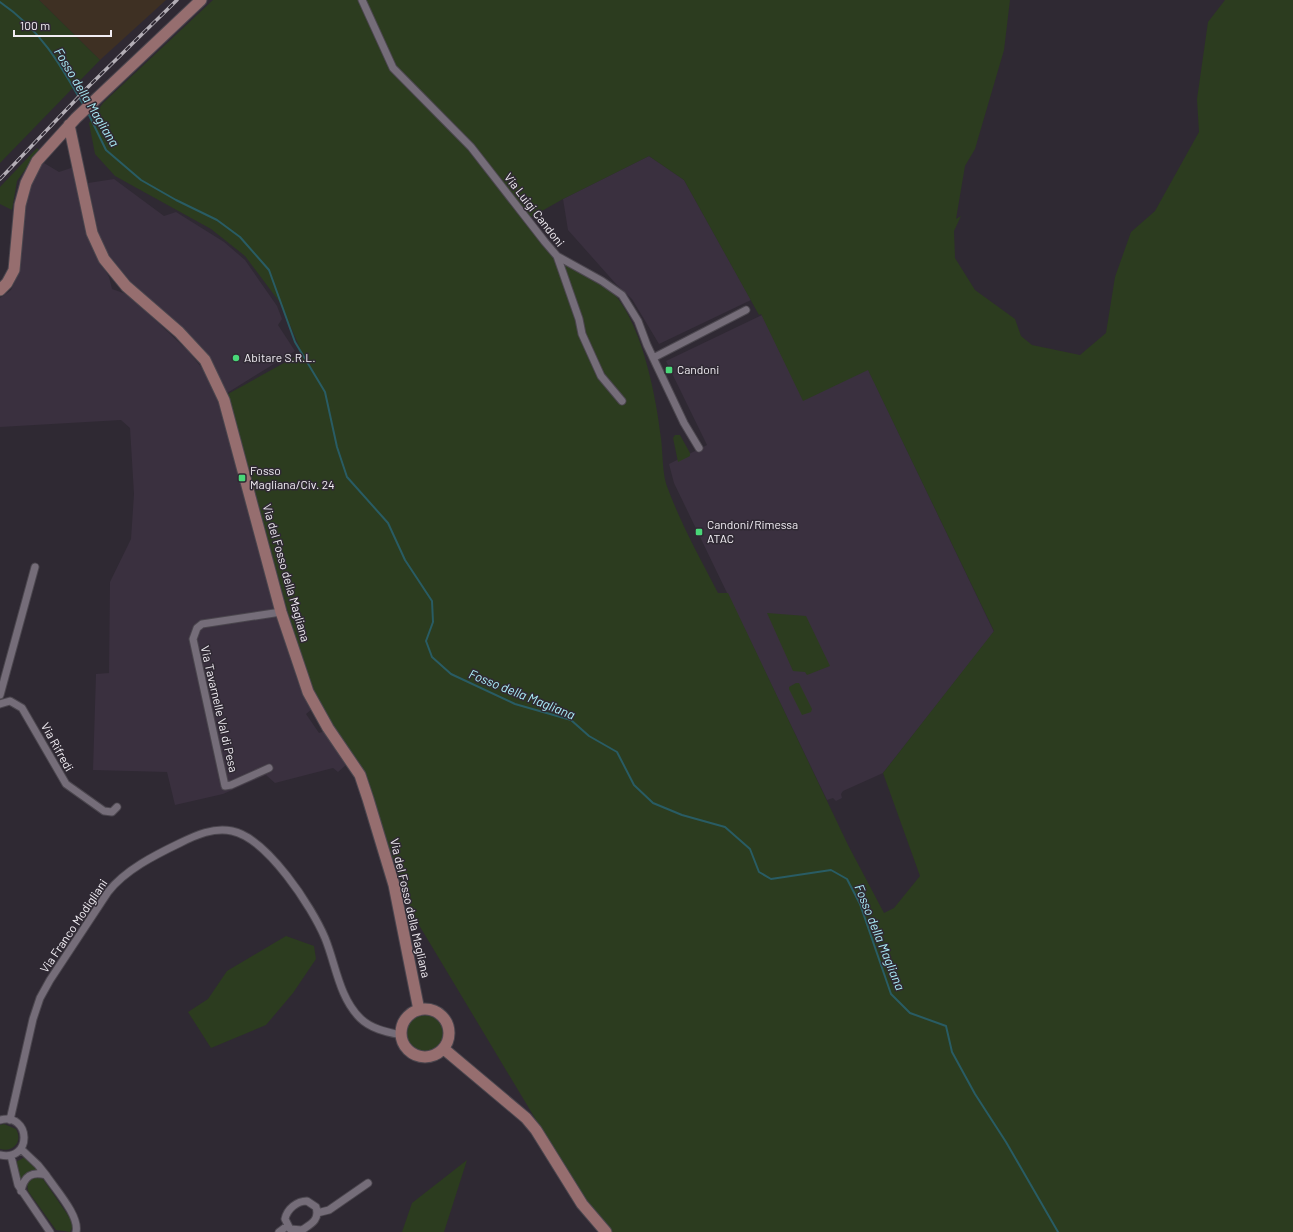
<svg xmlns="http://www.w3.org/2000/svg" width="1293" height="1232" viewBox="0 0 1293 1232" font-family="Barlow,sans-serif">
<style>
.built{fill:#3a303f}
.medical{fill:#3e3023}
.green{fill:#2c3c1f;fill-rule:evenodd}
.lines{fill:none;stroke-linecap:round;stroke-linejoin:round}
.stream{stroke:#295c64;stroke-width:2}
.street-casing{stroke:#4b464e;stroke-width:9}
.secondary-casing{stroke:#4b464e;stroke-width:13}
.street{stroke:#756d79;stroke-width:7}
.secondary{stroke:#966e6f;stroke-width:11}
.rail-casing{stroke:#b3aeb6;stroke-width:3.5}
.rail{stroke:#2f2933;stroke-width:2;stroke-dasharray:6;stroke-linecap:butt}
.poi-dot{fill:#49d778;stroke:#2f2933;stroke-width:1.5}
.labels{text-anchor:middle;stroke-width:3;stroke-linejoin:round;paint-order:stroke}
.street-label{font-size:12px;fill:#f1edf3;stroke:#2f2933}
.poi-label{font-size:12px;fill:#f1edf3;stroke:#2f2933;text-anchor:start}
.water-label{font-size:13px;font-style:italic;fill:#abeef9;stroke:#2f2933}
</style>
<rect width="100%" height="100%" fill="#2f2933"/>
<path class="built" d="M649 156 684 180 751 300 659 344 632 299 616 284 568 230 563 199Z
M44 163 59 172 74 167 89 240 109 277 112 289 129 295 189 352 205 372 218 398 281 625 298 682 312 709 306 714 319 733 325 731 347 764 338 772 333 768 275 783 266 775 223 794 175 805 167 772 93 770 96 674 109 673 110 582 131 539 134 494 130 428 121 420 0 427V298L11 290 19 272 21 234 26 193 41 165Z
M114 179 164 216 176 212 224 242 245 260 277 306 282 319 278 325 295 351 227 393 215 368 201 346 124 276 103 247 98 232 88 183Z
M762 315 802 397 868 369 994 632 883 773 843 791 841 794 842 798 836 801 833 798 827 800 674 483 669 464 707 445 666 361Z"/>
<path class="medical" d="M39 0H166L100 60Z"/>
<path class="green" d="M0 0H39L100 60 0 163Z
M213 0H1010L1004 50 975 149 965 166 956 219 961 216 954 231 955 258 975 290 1015 319 1021 336 1032 345 1080 355 1106 333 1115 277 1131 232 1155 211 1199 132 1197 99 1208 22 1225 0H1293V1232H612L587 1205 413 915 367 785 314 699 304 671 228 394 302 353 281 304 245 256 211 229 115 176 95 154 89 123 103 103ZM649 156 684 180 759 315 761 314 803 401 868 370 994 631 883 773 920 876 894 908 884 913 848 845 728 593H718C701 560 681 524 668 489 662 475 663 454 661 438 656 396 641 315 607 287L543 245 524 221 563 199Z
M37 148 39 150 17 181 12 210 0 204V187Z
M675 435H680L690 453V456L678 462 673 438Z
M767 613 806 616 830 666 807 675 805 672 793 671Z
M796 683H799L812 709 811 712 802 715 789 689V687Z
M286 936 314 946 316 959 293 993 266 1025 211 1048 188 1012 208 999 227 971Z
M407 1033a18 18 0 1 1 36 0a18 18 0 1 1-36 0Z
M4 1124 16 1129C23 1141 14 1153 0 1149V1125Z
M25 1157 40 1171C30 1170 23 1173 20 1184L14 1163Z
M467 1160 444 1232H402L412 1203Z
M35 1177 43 1179 72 1221V1228L70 1232 56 1230 28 1191 27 1183Z"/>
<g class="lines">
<path class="stream" d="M0 2C41 30 60 64 84 106
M88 113 106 150 141 180 176 200 217 220 240 237 269 270 295 342 325 392 337 447 347 477 388 523 405 560 432 601 433 622 426 641 432 657 451 674 515 704 571 720 589 736 617 752 634 785 653 803 682 815 725 827 750 849 759 872 771 879 831 870 847 879 860 904 891 994 910 1013 946 1026 952 1052 975 1094 1006 1142 1058 1232"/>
<g class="street-casing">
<path id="street" d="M362 0 393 68 471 147 545 242 557 256 602 281 622 295 638 321 647 345 684 423 699 448
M557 256 579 319 582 334 601 376 622 401
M653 358 746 310
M0 695 35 567
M0 704 10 701 22 708 66 784 104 811 112 812 117 807
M269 768 231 785 225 786 193 639 197 628 202 624 281 612
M0 1120C31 1112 33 1162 0 1155
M10 1120 33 1019 40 998 50 980 108 892C125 870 155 855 180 843 196 835 214 827 232 831 267 838 312 907 325 938 336 965 339 997 360 1018 371 1029 387 1032 401 1035
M21 1149 38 1165 46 1175
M11 1156 18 1185 50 1232
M21 1191C24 1176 32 1171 46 1175 55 1189 80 1216 76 1232
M307 1201 316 1207C320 1220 311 1224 302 1230L290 1229 285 1219C287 1209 297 1201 307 1201Z
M317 1213 329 1210 368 1183
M279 1232 287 1226"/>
</g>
<g class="secondary-casing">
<path id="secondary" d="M69 125 92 233 104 259 126 286 179 332 205 360 224 400 281 612 303 677 308 692 328 728 360 775 368 799 394 885 419 1010
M0 290 7 283 14 270 20 205 26 183 37 161 76 118 201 0
M401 1033a24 24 0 1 1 48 0a24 24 0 1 1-48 0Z
M444 1049 526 1118 536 1130 582 1204 606 1232"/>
</g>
<use href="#street" class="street"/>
<use href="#secondary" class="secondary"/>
<g class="rail-casing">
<path id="rail" d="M0 179 89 86 177 0"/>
</g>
<use href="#rail" class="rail"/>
</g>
<g class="poi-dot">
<circle cx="236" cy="358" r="4"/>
<rect x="665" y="366" width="8" height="8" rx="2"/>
<rect x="238" y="474" width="8" height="8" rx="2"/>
<rect x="695" y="528" width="8" height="8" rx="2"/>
</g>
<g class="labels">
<g class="street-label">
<text transform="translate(534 210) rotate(52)" y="4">Via Luigi Candoni</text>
<text transform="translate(286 573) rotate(74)" y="4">Via del Fosso della Magliana</text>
<text transform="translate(219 709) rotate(77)" y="4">Via Tavarnelle Val di Pesa</text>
<text transform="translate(57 747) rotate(61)" y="4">Via Rifredi</text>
<text transform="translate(410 908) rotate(77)" y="4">Via del Fosso della Magliana</text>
<text transform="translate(74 926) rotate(-56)" y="4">Via Franco Modigliani</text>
</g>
<g class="poi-label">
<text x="244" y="362">Abitare S.R.L.</text>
<text x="677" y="374">Candoni</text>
<text x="250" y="475">Fosso<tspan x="250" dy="14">Magliana/Civ. 24</tspan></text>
<text x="707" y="529">Candoni/Rimessa<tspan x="707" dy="14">ATAC</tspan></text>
</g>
<g class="water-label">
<text transform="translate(87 97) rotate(59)" y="5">Fosso della Magliana</text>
<text transform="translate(522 694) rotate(22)" y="5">Fosso della Magliana</text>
<text transform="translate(880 937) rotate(68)" y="5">Fosso della Magliana</text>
</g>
</g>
<path d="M14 30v6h97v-6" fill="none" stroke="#f1edf3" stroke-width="2"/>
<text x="20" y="30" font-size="12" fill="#f1edf3" stroke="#2f2933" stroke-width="3" paint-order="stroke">100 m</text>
</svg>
